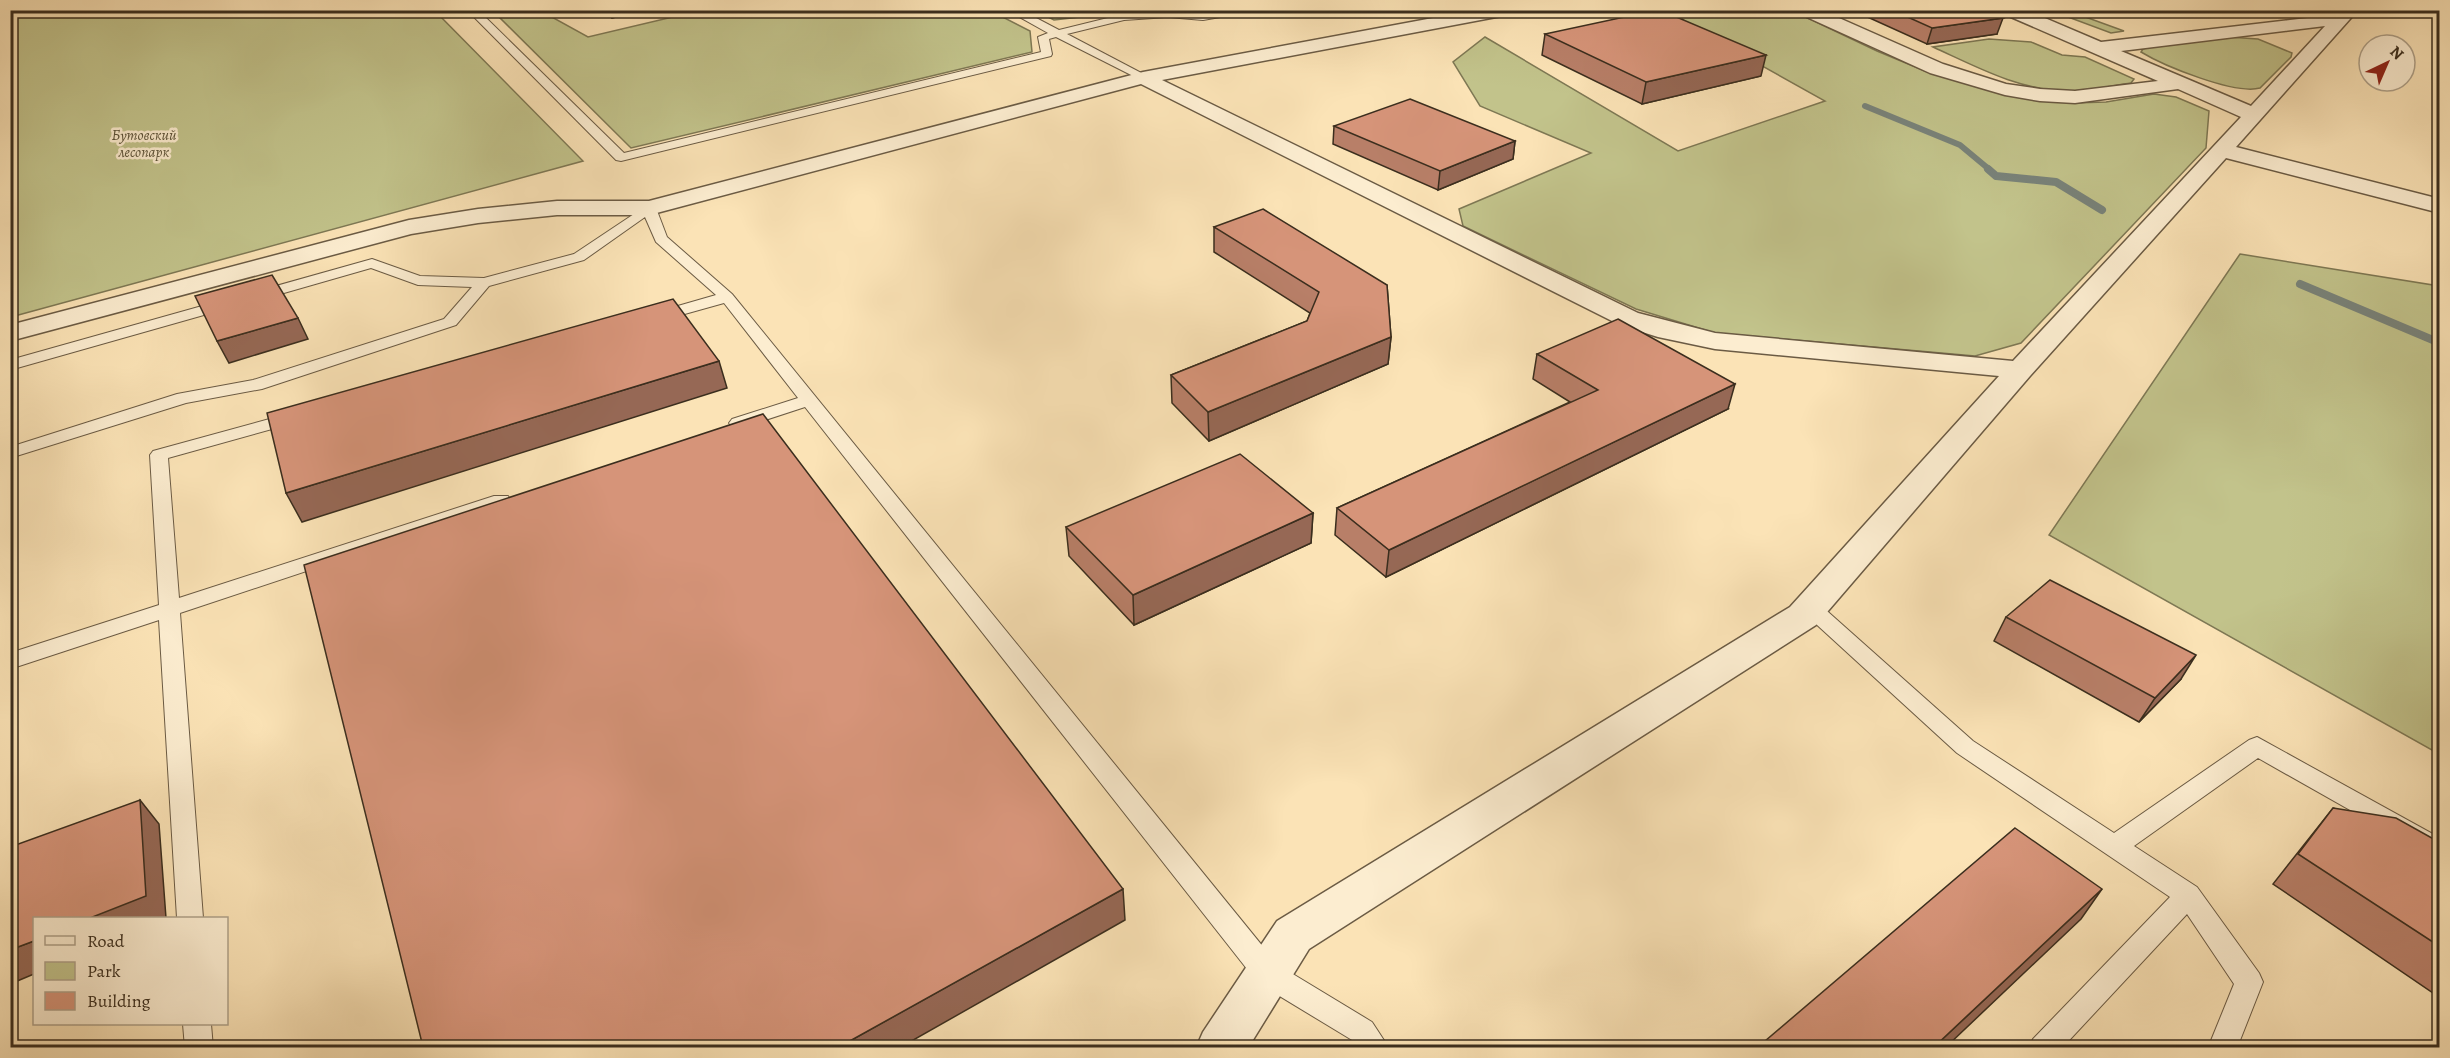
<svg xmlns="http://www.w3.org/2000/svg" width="2450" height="1058" viewBox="0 0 2450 1058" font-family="Alegreya,serif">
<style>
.green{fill:#c2c38b;stroke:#7e7854;stroke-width:1.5}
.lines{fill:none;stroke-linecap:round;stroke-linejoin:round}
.stream-far1{stroke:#79837a;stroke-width:6}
.stream{stroke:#79837a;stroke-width:8}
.lane-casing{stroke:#6b5b44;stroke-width:2}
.street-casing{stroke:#6b5b44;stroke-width:3}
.lane{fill:#fcedd0;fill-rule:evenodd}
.street{fill:#fcedd0;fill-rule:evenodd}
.wall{fill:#b87f68;stroke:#3b2e1e;stroke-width:1.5}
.shaded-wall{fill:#966855;stroke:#3b2e1e;stroke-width:1.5}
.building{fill:#d69479;stroke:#3b2e1e;stroke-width:1.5}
.labels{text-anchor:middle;stroke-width:5;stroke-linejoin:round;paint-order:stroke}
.far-park-label{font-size:15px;font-style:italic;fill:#5d5339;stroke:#fcedd0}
</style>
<rect width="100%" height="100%" fill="#fbe3b6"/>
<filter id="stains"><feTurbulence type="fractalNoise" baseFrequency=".00333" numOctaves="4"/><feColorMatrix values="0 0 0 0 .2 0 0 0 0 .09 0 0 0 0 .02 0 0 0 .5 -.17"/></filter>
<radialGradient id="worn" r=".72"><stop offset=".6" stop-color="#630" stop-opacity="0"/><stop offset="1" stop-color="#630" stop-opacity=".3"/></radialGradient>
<path class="green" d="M11 10 435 11 583 161 11 317Z
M493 11H541L588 37 698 11H991L1030 31 1032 52 631 148Z
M1036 11V10L1134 11 1054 20Z
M1676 11H1793L1877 51 1925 71 1978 87 2028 99 2073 103 2106 102 2154 94 2176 97 2209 111 2206 148 2021 343 1975 356 1715 333 1636 309 1463 226 1459 209 1591 153 1480 106 1453 62 1485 37 1678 151 1825 101 1687 24Z
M2052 11H2069L2124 31 2111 33Z
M2228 37 2258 39 2292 53 2291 57 2260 88C2235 95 2164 66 2141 52L2143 49 2150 47Z
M1989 39 2031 42 2062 55 2085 57 2134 79 2131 83C2110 86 2088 91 2066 91 2018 90 1975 66 1933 47Z
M2240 254 2439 286V754L2049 535Z"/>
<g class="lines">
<path class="stream-far1" d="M1865 106 1960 145 1990 170"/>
<path class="stream" d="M1988 169 1996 176 2056 182 2102 210
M2300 284 2440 343"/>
<g class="lane-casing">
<path id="lane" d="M467 10H478L624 153 1041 52 1038 37 1048 33 1007 10H1021L1059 30 1124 14 1168 11 1203 14 1229 10H1261L1203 20 1168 17 1124 20 1067 34 1147 76 1149 78 1143 81 1056 37 1049 39 1052 54 1051 56 621 161 616 160Z
M649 204 656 208 667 237 732 294 1278 965 1372 1022 1389 1048H1357L1352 1040 1258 983 805 407 744 427H732L729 423 732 419 798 398 724 303 656 322 650 320 648 317 650 314 716 295 656 242 645 217 584 260 489 286 456 325 262 389 186 403 10 458V447L177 394 253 380 444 319 472 287 418 285 371 268 256 301 248 296 251 293 372 259 420 276 484 278 574 254Z
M227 299 235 304 232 307 10 370V360Z
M295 412 301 413 304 417 301 421 168 458 179 598 494 496H508L510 500 508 504 180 613 203 918H177L159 620 10 669V653L159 605 150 455 153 451Z
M1811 601 1818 603 1973 741 2114 833 2249 740 2257 737 2440 838V861L2258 758 2134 846 2197 887 2259 973 2263 982 2237 1048H2208L2234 984 2187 914 2062 1048H2029L2033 1039 2170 897 1957 753 1804 613 1801 608 1804 603Z
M183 1024H211L213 1048H185Z"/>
</g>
<g class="street-casing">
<path id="street" d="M1476 10H1515L1507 15 1162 80 1638 313 1715 333 2013 361 2241 117 2178 89 2075 103 2040 101 2005 95 1930 73 1800 14 1798 10H1821L1943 64 2006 84 2040 89 2075 91 2158 81 2004 14 2002 10H2026L2101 42 2333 15 2340 10H2358L2236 147 2440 199V213L2226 158 2030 376 1816 625 1309 949 1248 1048H1196L1203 1032 1277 921 1790 607 1999 376 1715 349 1658 337 1620 325 1141 84 649 215H557L478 223 411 234 10 341V325L409 220 478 209 557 201H649L1143 72ZM2325 26 2251 106 2121 51Z"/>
</g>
<use href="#lane" class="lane"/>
<use href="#street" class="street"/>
</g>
<path class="wall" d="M596 10H643L612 18Z
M1852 10H1985L1997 34 1927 44Z
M1545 34 1761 76 1642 104 1542 55Z
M1334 126 1515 141 1513 159 1438 190 1333 144Z
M1214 227 1387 285 1391 337 1388 364 1209 441 1172 403 1171 375 1307 321 1310 313 1214 252Z
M1537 354 1728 409 1386 577 1335 535 1337 508 1570 402 1533 379Z
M1313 513 1311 543 1134 625 1069 556 1066 527Z
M2006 617 2181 679 2139 722 1994 641Z
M2333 808 2439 842V997L2273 884Z"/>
<path class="shaded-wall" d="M610 10H643L612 18Z
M2003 18 1997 34 1927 44 1932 28Z
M1766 55 1761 76 1642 104 1646 82Z
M1515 141 1513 159 1438 190 1440 171Z
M298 318 308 339 229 363 217 341Z
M1391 337 1388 364 1209 441 1208 412Z
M719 361 727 388 302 522 286 493Z
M1735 384 1728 409 1386 577 1389 550Z
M1313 513 1311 543 1134 625 1133 595Z
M2196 655 2181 679 2139 722 2155 698Z
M140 800 159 824 166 918H90Z
M1123 889 1125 920 901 1047H839Z
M2102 889 2081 919 1946 1047H1934Z
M34 941V974L10 984V950Z"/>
<path class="building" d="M1657 10H1660L1766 55 1646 82 1545 34Z
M1892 10H1985L2003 18 1932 28Z
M1410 99 1515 141 1440 171 1334 126Z
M1263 209 1387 285 1391 337 1208 412 1171 375 1307 321 1319 292 1214 227Z
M272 275 298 318 217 341 195 296Z
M673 299 719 361 286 493 267 413Z
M1618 319 1735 384 1389 550 1337 508 1598 390 1537 354Z
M763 414 1123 889 839 1047H423L304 565Z
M1240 454 1313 513 1133 595 1066 527Z
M2050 580 2196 655 2155 698 2006 617Z
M140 800 146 896 90 918H34V941L10 950V847Z
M2333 808 2396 818 2439 842V946L2298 854Z
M2015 828 2102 889 1934 1047H1758Z"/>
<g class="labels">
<g class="far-park-label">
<text x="144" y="140">Бутовский<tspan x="144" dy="17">лесопарк</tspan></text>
</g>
</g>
<rect width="2450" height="1058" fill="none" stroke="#fbe3b6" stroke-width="36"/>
<rect x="12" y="12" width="2426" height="1034" fill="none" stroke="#3b2e1e" stroke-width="3"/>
<rect x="18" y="18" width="2414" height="1022" fill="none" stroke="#3b2e1e" stroke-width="1.5"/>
<rect x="33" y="917" width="195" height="108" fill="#fcedd0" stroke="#afa189" stroke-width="1.5"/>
<rect x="45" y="936" width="30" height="9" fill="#fcedd0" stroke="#afa189" stroke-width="1.5"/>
<text x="87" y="947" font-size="18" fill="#3b2e1e">Road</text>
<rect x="45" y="962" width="30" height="18" fill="#c2c38b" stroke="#afa189" stroke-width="1.5"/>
<text x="87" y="977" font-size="18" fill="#3b2e1e">Park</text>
<rect x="45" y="992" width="30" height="18" fill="#d69479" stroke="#afa189" stroke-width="1.5"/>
<text x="87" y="1007" font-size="18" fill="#3b2e1e">Building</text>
<g transform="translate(2387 63) rotate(44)"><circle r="28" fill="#fcedd0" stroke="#afa189" stroke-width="1.5"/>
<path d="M0-4.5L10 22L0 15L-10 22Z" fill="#8f2418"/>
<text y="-9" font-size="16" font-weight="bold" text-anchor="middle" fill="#3b2e1e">N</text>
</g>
<rect width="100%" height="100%" filter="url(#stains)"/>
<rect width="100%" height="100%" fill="url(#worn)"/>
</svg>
